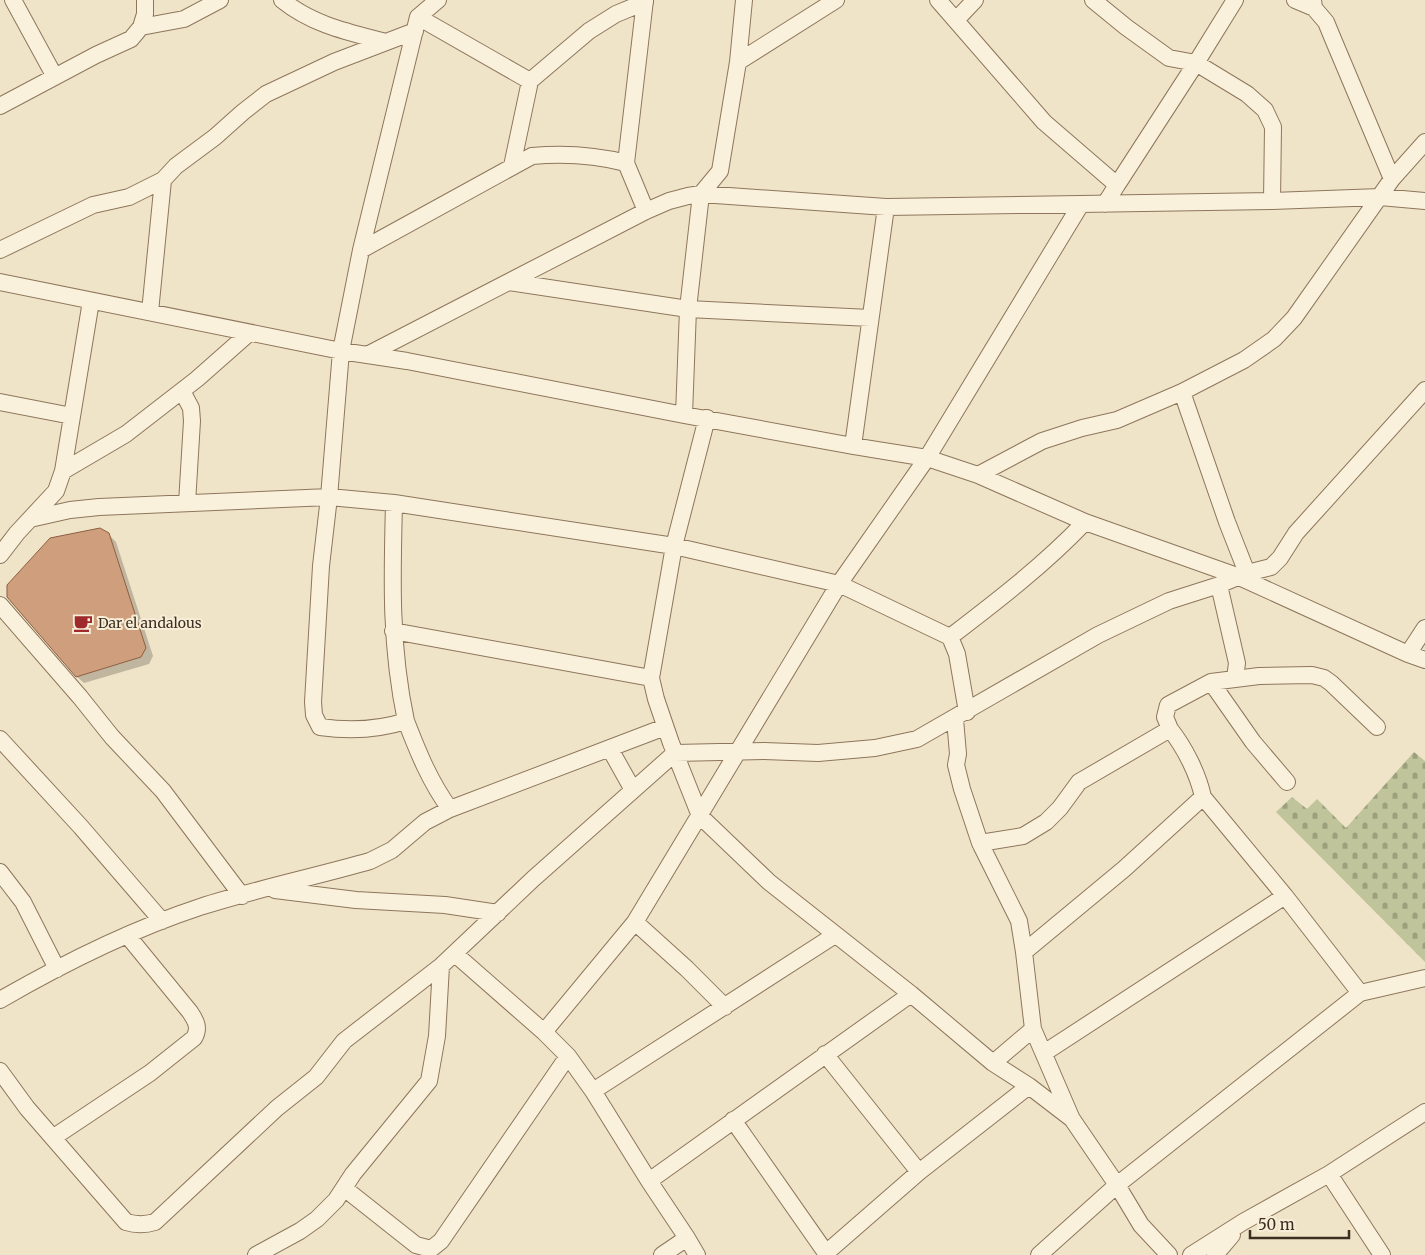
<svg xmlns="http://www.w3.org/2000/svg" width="1425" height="1255" viewBox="0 0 1425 1255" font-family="Merriweather,serif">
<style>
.cemetery{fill:url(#cemetery-stones)}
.shadow{fill:#0003}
.building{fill:#cf9f7d;stroke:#8d5f41}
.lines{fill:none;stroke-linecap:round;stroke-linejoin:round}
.minor-casing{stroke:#8d765c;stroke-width:18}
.minor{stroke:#faf1dc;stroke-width:16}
.labels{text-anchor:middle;stroke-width:4;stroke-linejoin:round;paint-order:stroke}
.poi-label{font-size:14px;fill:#3d2e20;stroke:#f7eed8;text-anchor:start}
</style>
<defs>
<pattern id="cemetery-stones" width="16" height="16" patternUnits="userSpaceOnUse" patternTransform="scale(1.25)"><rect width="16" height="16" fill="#bfc49a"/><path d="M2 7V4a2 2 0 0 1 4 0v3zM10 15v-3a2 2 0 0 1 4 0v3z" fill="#9ca07d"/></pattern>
</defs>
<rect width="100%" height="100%" fill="#f0e4c8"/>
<path class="cemetery" d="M1414 752 1425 761V962L1276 812 1292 797 1307 809 1317 799 1346 828Z"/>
<path class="shadow" d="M108 534 116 542 153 656 149 664 84 683 76 676Z"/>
<path class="building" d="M100 528 109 533 146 648 141 657 76 677 7 597V585L50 538Z"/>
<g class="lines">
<g class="minor-casing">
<path id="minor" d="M13 0 55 77
M282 0C313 25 348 32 386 42
M438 0 418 17 361 250 341 351 329 497 321 566 313 702 314 715 320 727C348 731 378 730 406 721 418 752 430 782 450 809
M645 0 626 163 646 211
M938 0 1044 122 1117 185 1105 204
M1093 0 1126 27 1169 58 1196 63 1247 94 1265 110 1273 127 1272 201
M1295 0 1314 8
M1313 0 1314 8 1326 22 1333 39 1392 179
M418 17 530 81
M956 20 975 0
M141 27 184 19 220 0
M738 62 836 0
M0 106 96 55 131 39 141 27 145 14V0
M512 166 530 81 589 31 616 14 645 2
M1117 185 1196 63 1235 0
M0 250 93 205 129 197 163 180 176 166 215 137 243 112 266 94 334 62 415 31
M361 250 532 156C565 153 595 155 626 163
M0 282 341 351 407 361 684 415 853 446 927 458 978 475 1085 522 1237 576 1408 654 1425 660
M509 282 688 309 870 318
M150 312 163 180
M367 355 646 211 669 201 688 196 701 194 886 207 1272 201 1380 197 1425 201
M182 391 191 408 192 421 187 503
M1182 392 1227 522 1247 573
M0 402 72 416
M684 415 688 309 701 194 720 171 738 62 744 0
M707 418 674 546 651 678 656 699 671 743 700 816 769 882 911 994 993 1063 1029 1086 1072 1119 1117 1185 1141 1225 1169 1255
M853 446 886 207
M63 471 126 434 197 379 248 334
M978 475 1042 441 1082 428 1117 420 1182 392 1244 360 1274 339 1294 318 1392 179 1425 142
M394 503C392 579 390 646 406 721
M30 519 70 510 99 507 329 497 394 503 674 546 839 584 950 637 957 654 967 712
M0 555 17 533 56 491 63 471 91 301
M1219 585 1237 663 1235 678
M0 605 80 697 112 737 163 791 242 896
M393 631 651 678
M950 637C997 601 1044 565 1085 522
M1408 654 1425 628
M955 719 958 754 956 765 962 789 980 843 1019 921 1024 952
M1170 729C1185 748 1198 774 1203 797
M0 739 81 827 162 921
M610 749 633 790
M1287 782 1253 742 1211 682 1259 676 1312 675 1324 678 1331 683 1377 727
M980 843 1023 836 1046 822 1060 808 1079 782 1170 729 1165 717 1168 705 1211 682
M0 872 23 902 57 969
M275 890 356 900 445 905 498 913
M635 922 687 969 725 1007
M455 954 544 1032
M0 1000C64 963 130 930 200 907 256 889 314 877 370 861L392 850 425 822 450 809 665 727
M1044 1053 1285 896
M825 1054 919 1172
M993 1063 1033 1029
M0 1071 27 1108 126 1222C136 1225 145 1225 155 1222L277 1108 316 1077 344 1041 441 966 533 879 675 753 764 751 818 753 875 748 917 739 1098 635 1169 601 1219 585 1247 573 1271 567 1280 558 1296 533 1425 390
M593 1091 835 935
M1071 1117 1033 1029 1024 952 1124 869 1203 797 1285 896 1360 993
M733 1120 826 1253 919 1172 1029 1086
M54 1137 150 1073 194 1038C200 1028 196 1021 190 1012L127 935
M1329 1174 1382 1255
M649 1181 911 994
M344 1188 416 1245 431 1249 441 1241 568 1056
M687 1238 697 1255
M256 1255 300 1231 317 1219 336 1200 353 1174 429 1081 437 1036 441 966
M662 1255 687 1238 649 1181 593 1091 568 1056 544 1032 635 922 839 584 927 458 1081 204
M1039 1255 1117 1185 1360 993 1425 978
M1191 1255 1243 1222 1329 1174 1425 1112
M1215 1255 1232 1235"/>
</g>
<use href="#minor" class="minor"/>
</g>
<defs>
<g id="cafe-bare" transform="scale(1.5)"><path d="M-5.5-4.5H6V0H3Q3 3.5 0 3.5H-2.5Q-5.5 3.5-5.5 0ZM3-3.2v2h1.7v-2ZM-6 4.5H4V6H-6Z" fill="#9e2a2b" stroke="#f7eed8" stroke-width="2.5" paint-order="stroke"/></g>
</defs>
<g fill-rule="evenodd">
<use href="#cafe-bare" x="83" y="623"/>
</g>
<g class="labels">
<g class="poi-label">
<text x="98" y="628">Dar el andalous</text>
</g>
</g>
<path d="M1250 1230v8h99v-8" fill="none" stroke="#3d2e20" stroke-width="2.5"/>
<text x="1258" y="1230" font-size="15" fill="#3d2e20" stroke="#f7eed8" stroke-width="4" paint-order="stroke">50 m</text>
</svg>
